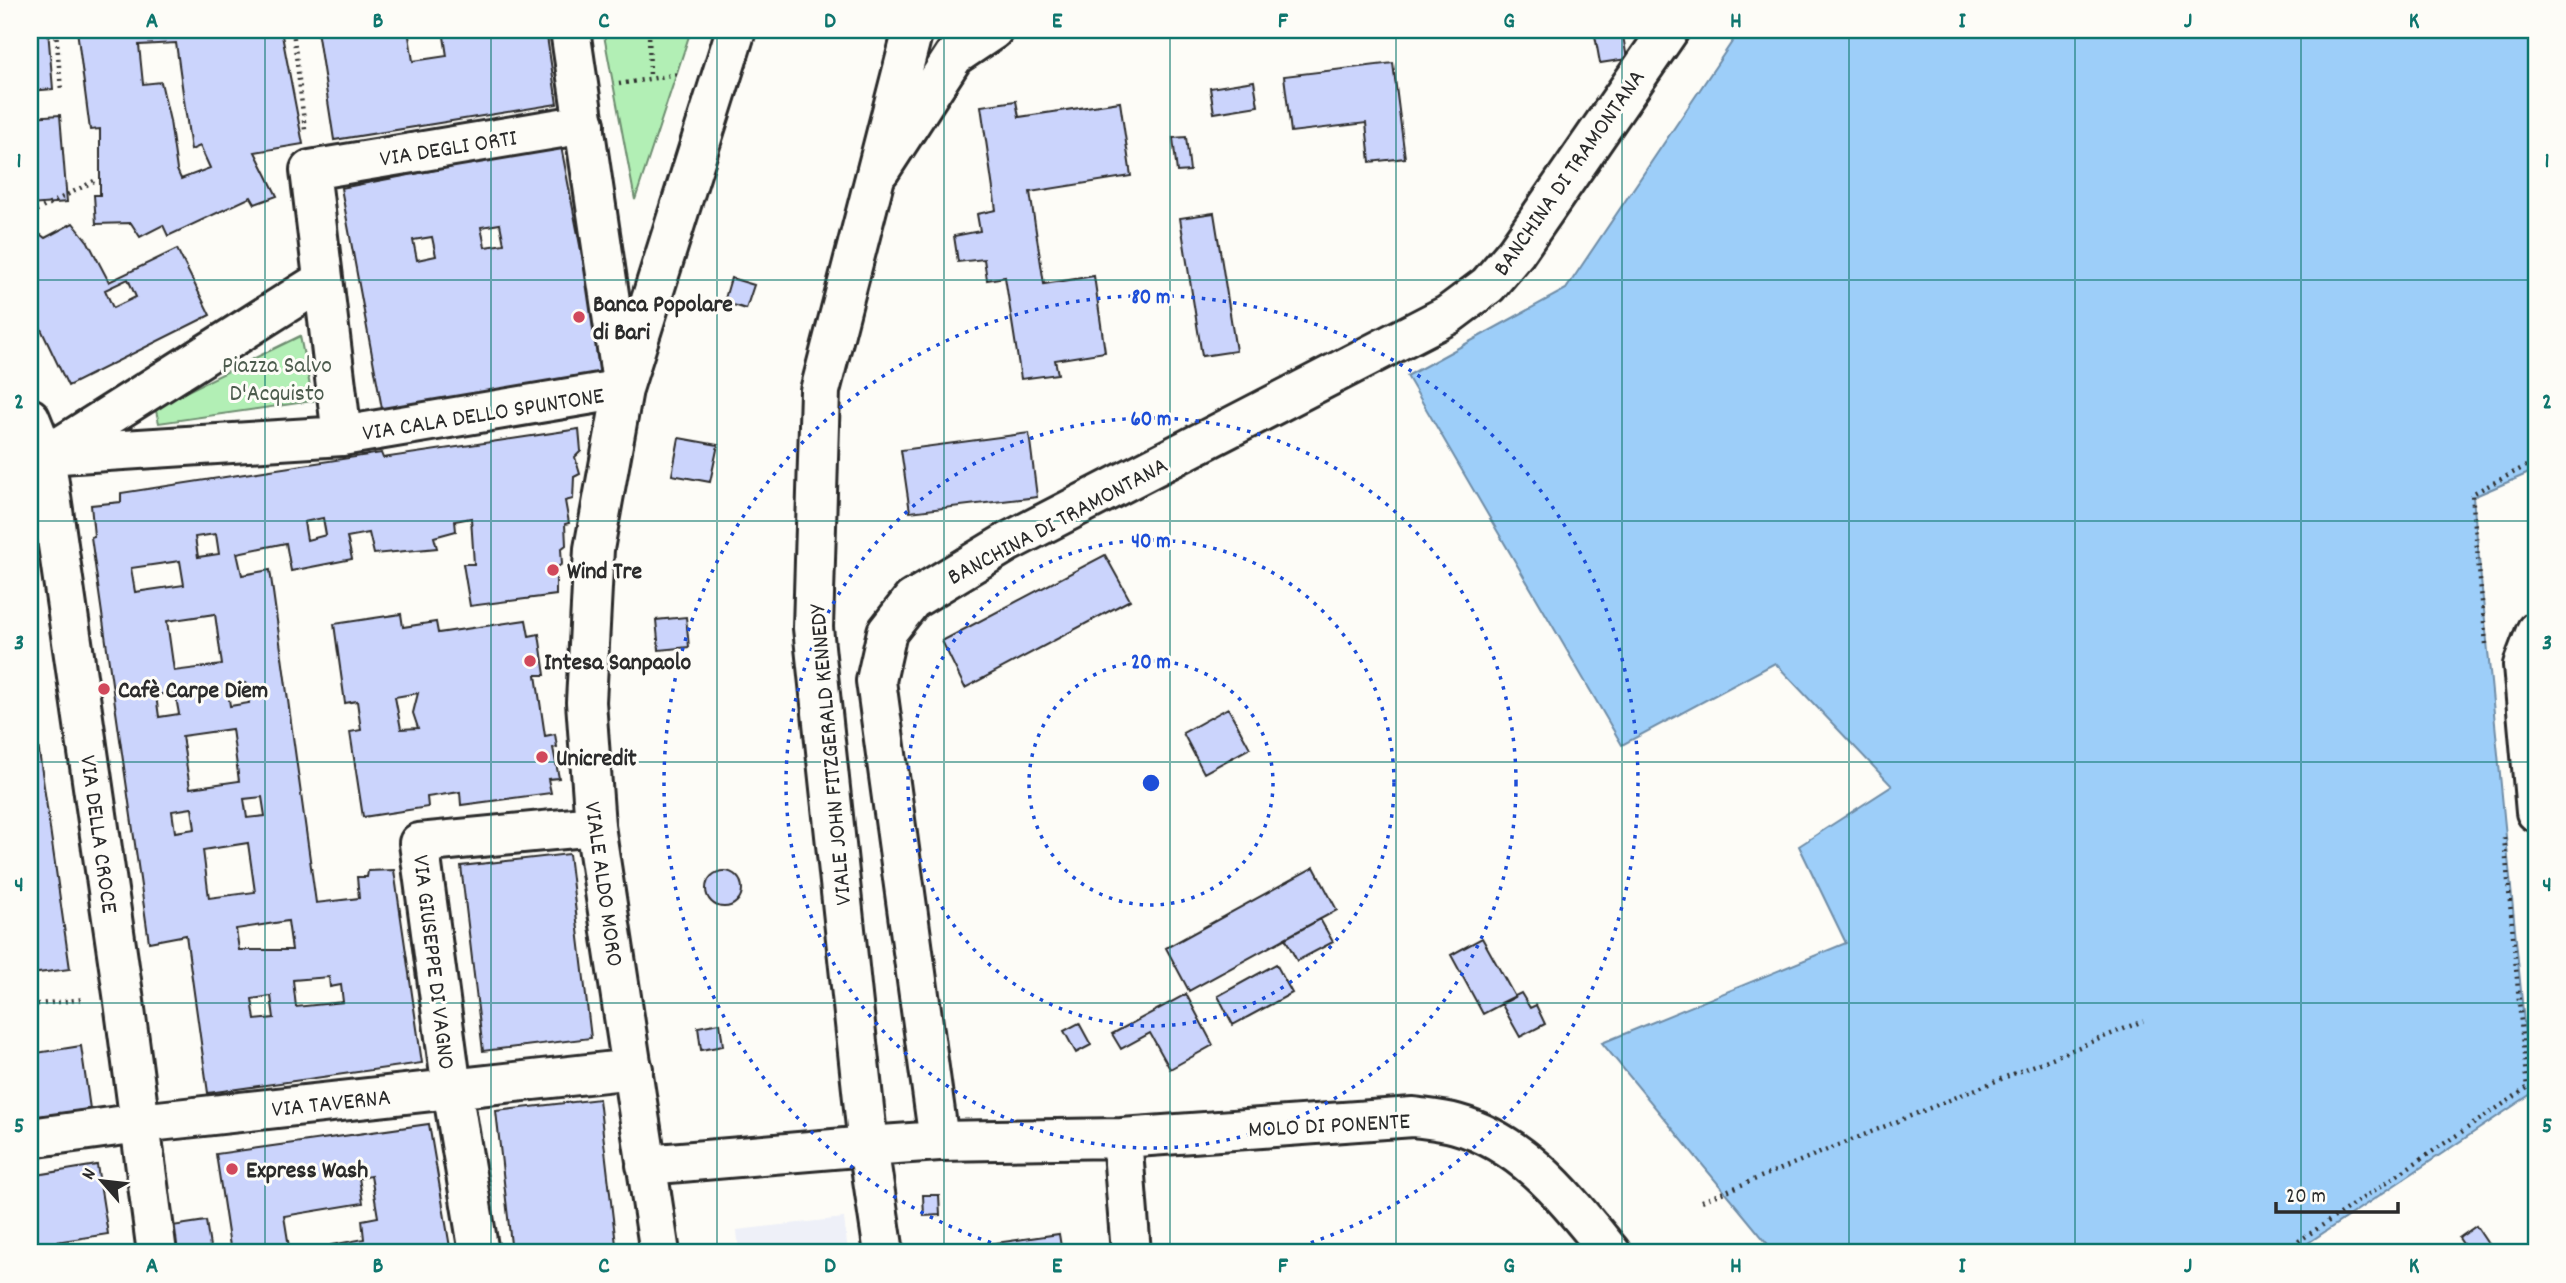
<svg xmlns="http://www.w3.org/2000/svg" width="2566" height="1283" viewBox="0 0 2566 1283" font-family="Dekko,sans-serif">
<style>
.built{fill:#eef0f8}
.green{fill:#b2efb5;stroke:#6e8d70;stroke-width:2}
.water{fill:#9dcef9;stroke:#6f8da7;stroke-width:2}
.building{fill:#cbd4fc;stroke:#2b2b2b;stroke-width:2;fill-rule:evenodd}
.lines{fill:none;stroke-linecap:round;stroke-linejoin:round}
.minor-casing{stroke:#2b2b2b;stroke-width:44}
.major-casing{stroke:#2b2b2b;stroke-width:44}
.path{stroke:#2b2b2b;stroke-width:4.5;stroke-dasharray:2 5;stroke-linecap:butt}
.minor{stroke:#fdfcf7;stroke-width:38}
.major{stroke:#fdfcf7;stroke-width:38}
.grid{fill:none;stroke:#0f766e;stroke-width:2;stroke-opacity:0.55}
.ring{fill:none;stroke:#1d4ed8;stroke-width:3.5;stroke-dasharray:3.5 7}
.poi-dot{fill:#d1495b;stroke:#fdfcf7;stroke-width:2.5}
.labels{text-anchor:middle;stroke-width:6;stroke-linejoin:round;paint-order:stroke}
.street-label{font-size:24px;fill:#2b2b2b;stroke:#fdfcf7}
.poi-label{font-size:24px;font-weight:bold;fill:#2b2b2b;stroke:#fdfcf7;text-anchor:start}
.park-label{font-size:24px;fill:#4d5c4e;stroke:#fdfcf7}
.centre{fill:#1d4ed8;stroke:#fdfcf7;stroke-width:3.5}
.ring-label{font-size:21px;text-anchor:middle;font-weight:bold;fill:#1d4ed8;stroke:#fdfcf7;stroke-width:6;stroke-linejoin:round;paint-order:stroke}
.neatline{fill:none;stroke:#0f766e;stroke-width:2.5}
.grid-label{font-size:23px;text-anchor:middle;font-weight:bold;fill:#0f766e}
</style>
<rect width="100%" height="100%" fill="#fdfcf7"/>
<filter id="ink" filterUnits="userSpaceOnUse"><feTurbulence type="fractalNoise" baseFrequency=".0143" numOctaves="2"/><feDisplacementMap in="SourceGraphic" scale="14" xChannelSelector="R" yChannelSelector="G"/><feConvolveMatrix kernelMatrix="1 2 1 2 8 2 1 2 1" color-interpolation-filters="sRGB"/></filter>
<g filter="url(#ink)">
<path class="built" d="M844 1218 848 1253H739L737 1230Z"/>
<path class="green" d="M603 30H691L635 200Z
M300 336 313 401 159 423 155 407Z"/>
<path class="water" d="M1740 30H2536V470L2473 497 2531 1094 2302 1247 2274 1253H1775L1602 1043 1846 943 1799 846 1892 786 1775 663 1622 745 1407 376 1566 289Z"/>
<path class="building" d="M30 30H48L53 89 30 91Z
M77 30H281L303 144 255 152 277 196 255 204 251 197 168 236 163 225 140 237 131 223 96 224 94 195H100V129L90 130ZM176 43 191 150 200 146 210 168 181 179 177 170 170 121 161 82 143 84 139 45Z
M317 30H408L413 61 447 56 443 30H546L557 104 334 140Z
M1594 30H1622L1627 59 1600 63Z
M1393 63 1405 158 1370 162 1366 123 1291 132 1284 76Z
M1254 81 1258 106 1214 113 1210 88Z
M1016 101 1019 117 1120 102 1131 176 1030 192 1044 284 1094 276 1105 352 1055 360 1058 374 1021 379 1005 277 987 280 984 259 958 262 954 236 980 231 977 214 996 210 981 106Z
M60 115 67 202 30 205V117Z
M1186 137 1190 171 1177 172 1173 138Z
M561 146 604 371 383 414 341 188ZM500 224 504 244 485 247 481 227ZM432 237 436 256 417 260 413 240Z
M1214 213 1236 351 1202 356 1180 218Z
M73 223 88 242 109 282 177 249 210 315 68 386 30 306V241L41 235 45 238ZM128 279 136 297 113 308 105 290Z
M731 278 754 285 746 309 724 302Z
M579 429 581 451 575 457 580 474 574 477 573 499 565 501 569 523 565 524 566 545 561 549 562 564 556 568V595L470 606 463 564H474L471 518 455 521 456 531 434 537 437 548 374 554 369 533 347 537 352 559 291 571 286 543 237 553 242 575 270 570 316 903 359 898 357 877H367L368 871 394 870 422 1063 208 1093 186 935 149 942 91 537 94 536 91 505 121 502V493L381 453 383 458ZM323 518 326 535 307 540 304 522ZM216 534 219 554 198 557 195 537ZM180 561 184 585 135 592 131 568ZM215 614 222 665 174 671 167 621ZM246 683 249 703 230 706 227 685ZM175 692 179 714 159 717 156 695ZM232 729 239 781 190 788 182 736ZM262 797 265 816 247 818 244 799ZM192 808 195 829 175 832 172 811ZM248 843 255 892 209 898 203 850ZM288 921 292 950H239L236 929ZM329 977 330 987 341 985 343 1002 296 1007 293 980ZM271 996 274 1018 255 1020 252 999Z
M1029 433 1037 497 910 512 901 450Z
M679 438 718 445 710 482 672 475Z
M1105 555 1130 600 965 688 942 641Z
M401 614 403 627 436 622 438 633 526 620 529 636 539 634 545 675H536L545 736 555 734 557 747 553 748 559 778 548 779 551 793 461 805 460 792 427 797 428 807 363 817 350 732 361 730 357 701 345 703 334 624ZM418 693 413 713 418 728 401 729 395 697Z
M686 617 689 647 659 650 656 620Z
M30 688 70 969 30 974Z
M1228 708 1250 748 1204 773 1183 733Z
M569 854 591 1038 483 1051 461 866Z
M1314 867 1337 910 1189 991 1166 948Z
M706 889a18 18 0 1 1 36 0a18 18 0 1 1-36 0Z
M1320 919 1333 942 1297 961 1285 938Z
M1482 938 1515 997 1483 1014 1451 955Z
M1276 964 1292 993 1233 1025 1218 996Z
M1521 993 1530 1008 1536 1005 1545 1024 1520 1037 1501 1003Z
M1186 994 1213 1045 1170 1069 1150 1033 1121 1049 1112 1034Z
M720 1023 723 1046 701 1050 698 1027Z
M1079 1023 1091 1045 1076 1053 1064 1031Z
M81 1046 90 1109 30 1118V1054Z
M599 1099 617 1253H512L496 1111Z
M429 1124 451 1253H326L331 1252V1245L364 1239 362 1220 378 1217 371 1176 359 1178 363 1203 284 1216 290 1253H231L216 1154Z
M97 1165 108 1234 30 1246V1176Z
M923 1195H939L940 1215 924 1216Z
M206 1221 211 1253H176L172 1226Z
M2476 1226 2494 1253H2469L2459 1238Z
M1059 1234 1062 1253H925Z"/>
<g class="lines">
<g class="minor-casing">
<path id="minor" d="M880 170 954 56 993 30
M30 418 45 455 123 994 157 1253
M342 436 310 170 585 124
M50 453 323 280
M45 455 342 436 623 389 736 30
M2536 631 2523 665 2536 812
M30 1138 140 1123 633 1069
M1122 1138 1131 1253
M939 1141 876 681 887 632 912 600 1008 542 1448 315 1488 285 1516 252 1669 30
M479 1253 452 1089 419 843 595 826
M884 1253 868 1146 939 1141 1122 1138 1413 1117C1427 1119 1442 1120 1456 1124 1525 1143 1568 1201 1611 1253"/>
</g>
<g class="major-casing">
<path id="major" d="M570 30 623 389 594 549 586 702 595 826 660 1253
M646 1165 868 1146 813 628 820 391 913 30"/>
</g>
<path class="path" d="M56 30 61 90
M293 30 305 130
M649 30 650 79
M619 84 679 74
M30 214 94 181
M2486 644 2472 494 2536 461
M30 1005 84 999
M1702 1201 2143 1021
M2281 1253 2527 1088 2504 837"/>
<use href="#minor" class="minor"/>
<use href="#major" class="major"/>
</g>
</g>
<path class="grid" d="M265 30V1253M491 30V1253M717 30V1253M944 30V1253M1170 30V1253M1396 30V1253M1622 30V1253M1849 30V1253M2075 30V1253M2301 30V1253M30 280H2536M30 521H2536M30 762H2536M30 1003H2536"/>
<g class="ring">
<circle cx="1151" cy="783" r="122"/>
<circle cx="1151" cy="783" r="243"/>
<circle cx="1151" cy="783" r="365"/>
<path d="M1021 1252A487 487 0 1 1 1281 1252"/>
</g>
<g class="poi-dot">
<circle cx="579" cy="317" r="7"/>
<circle cx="553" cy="570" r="7"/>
<circle cx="530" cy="661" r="7"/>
<circle cx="104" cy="689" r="7"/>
<circle cx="542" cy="757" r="7"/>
<circle cx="232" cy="1169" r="7"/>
</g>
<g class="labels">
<g class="street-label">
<text transform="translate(448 147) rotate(-9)" y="8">VIA DEGLI ORTI</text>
<text transform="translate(1568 172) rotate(-55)" y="8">BANCHINA DI TRAMONTANA</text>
<text transform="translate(483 413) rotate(-9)" y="8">VIA CALA DELLO SPUNTONE</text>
<text transform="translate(1057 520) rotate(-28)" y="8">BANCHINA DI TRAMONTANA</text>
<text transform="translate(829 755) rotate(-95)" y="8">VIALE JOHN FITZGERALD KENNEDY</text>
<text transform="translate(100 834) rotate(82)" y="8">VIA DELLA CROCE</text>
<text transform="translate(605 884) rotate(82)" y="8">VIALE ALDO MORO</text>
<text transform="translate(435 962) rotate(83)" y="8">VIA GIUSEPPE DI VAGNO</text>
<text transform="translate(331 1102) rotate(-6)" y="8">VIA TAVERNA</text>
<text transform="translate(1329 1124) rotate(-3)" y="8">MOLO DI PONENTE</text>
</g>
<g class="poi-label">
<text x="593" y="311">Banca Popolare<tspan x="593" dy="28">di Bari</tspan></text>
<text x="567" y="578">Wind Tre</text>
<text x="544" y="669">Intesa Sanpaolo</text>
<text x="118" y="697">Cafè Carpe Diem</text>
<text x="556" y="765">Unicredit</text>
<text x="246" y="1177">Express Wash</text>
</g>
<g class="park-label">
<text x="277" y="372">Piazza Salvo<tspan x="277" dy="28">D'Acquisto</tspan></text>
</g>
</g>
<circle cx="1151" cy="783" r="10" class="centre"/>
<g class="ring-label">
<text x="1151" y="303">80 m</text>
<text x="1151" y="425">60 m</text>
<text x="1151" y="547">40 m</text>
<text x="1151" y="668">20 m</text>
</g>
<rect width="2566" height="1283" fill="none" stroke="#fdfcf7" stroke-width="77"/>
<g transform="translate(102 1181) rotate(298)" stroke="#fdfcf7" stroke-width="5" paint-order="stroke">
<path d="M0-5L12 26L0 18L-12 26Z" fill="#2b2b2b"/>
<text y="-10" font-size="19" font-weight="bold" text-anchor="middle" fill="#2b2b2b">N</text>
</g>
<path d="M2276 1202v10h122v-10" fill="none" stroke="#2b2b2b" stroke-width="3.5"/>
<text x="2286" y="1202" font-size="21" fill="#2b2b2b" stroke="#fdfcf7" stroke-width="5" paint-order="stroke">20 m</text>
<rect x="38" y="38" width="2490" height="1206" class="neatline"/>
<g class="grid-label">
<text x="152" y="27">A</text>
<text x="378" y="27">B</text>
<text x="604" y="27">C</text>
<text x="830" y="27">D</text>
<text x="1057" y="27">E</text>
<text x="1283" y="27">F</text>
<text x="1509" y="27">G</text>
<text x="1736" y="27">H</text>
<text x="1962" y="27">I</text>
<text x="2188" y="27">J</text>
<text x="2414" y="27">K</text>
<text x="19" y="167">1</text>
<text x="2547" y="167">1</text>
<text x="19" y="408">2</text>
<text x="2547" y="408">2</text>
<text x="19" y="649">3</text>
<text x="2547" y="649">3</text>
<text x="19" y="891">4</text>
<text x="2547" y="891">4</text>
<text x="19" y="1132">5</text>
<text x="2547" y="1132">5</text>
<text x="152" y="1272">A</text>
<text x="378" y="1272">B</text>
<text x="604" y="1272">C</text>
<text x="830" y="1272">D</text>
<text x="1057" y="1272">E</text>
<text x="1283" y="1272">F</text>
<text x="1509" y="1272">G</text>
<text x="1736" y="1272">H</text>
<text x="1962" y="1272">I</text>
<text x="2188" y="1272">J</text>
<text x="2414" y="1272">K</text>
</g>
</svg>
